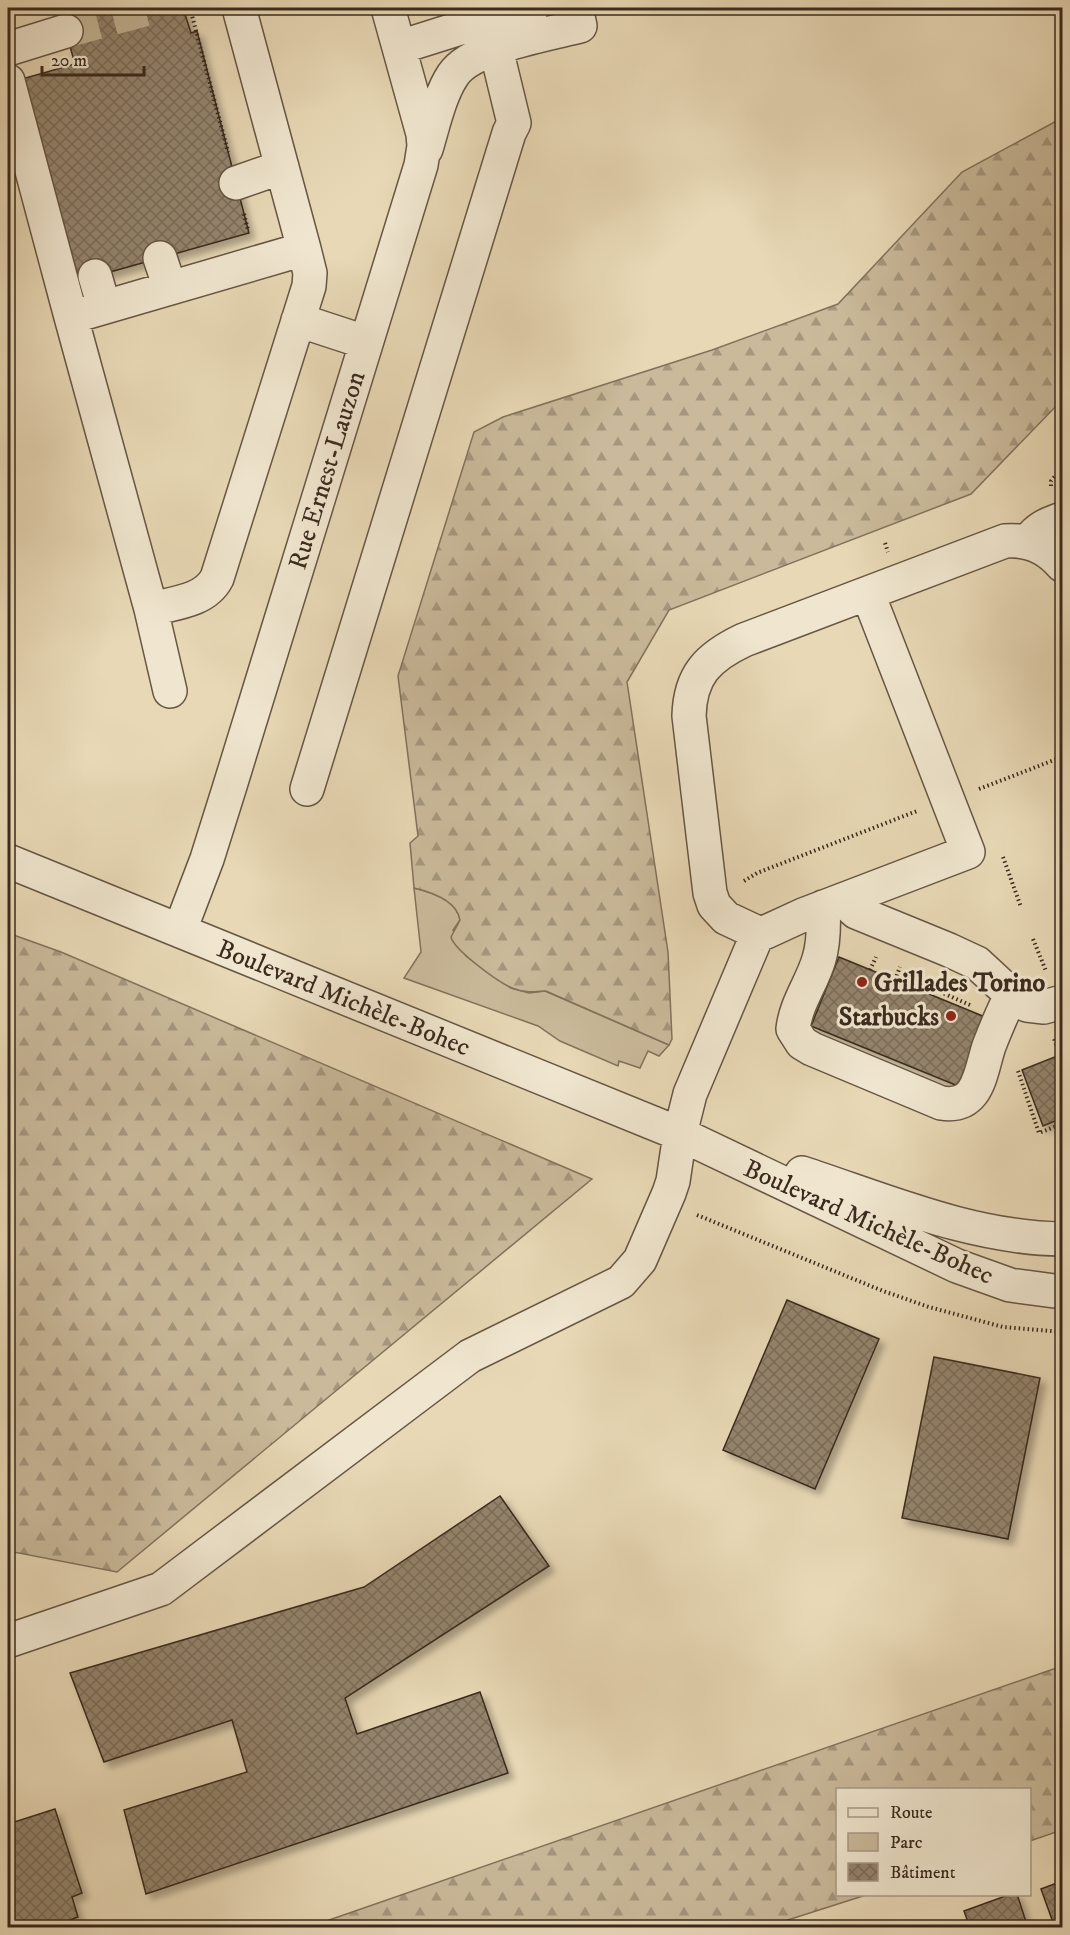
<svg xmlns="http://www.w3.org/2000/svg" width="1070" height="1935" viewBox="0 0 1070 1935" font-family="'IM FELL DW Pica',serif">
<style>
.green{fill:#caba9b;stroke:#82725c;stroke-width:1.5}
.forest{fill:url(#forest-firs);stroke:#82725c;stroke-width:1.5}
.building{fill:url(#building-cross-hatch);stroke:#3a2a1e;stroke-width:1.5;filter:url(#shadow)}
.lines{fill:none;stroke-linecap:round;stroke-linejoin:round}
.minor-tunnel{stroke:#c5b597;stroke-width:33;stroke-dasharray:33 16;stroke-linecap:butt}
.minor-casing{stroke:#665644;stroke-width:36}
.path{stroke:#3a2a1e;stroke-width:4;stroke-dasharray:1.5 3;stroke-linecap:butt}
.minor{stroke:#f0e6cf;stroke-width:33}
.poi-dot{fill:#8f2418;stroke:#f0e6cf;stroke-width:2}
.labels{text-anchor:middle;stroke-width:6;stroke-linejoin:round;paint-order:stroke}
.street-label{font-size:26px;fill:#3a2a1e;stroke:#f0e6cf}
.poi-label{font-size:26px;font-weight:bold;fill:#3a2a1e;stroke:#f0e6cf;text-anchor:start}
</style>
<defs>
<pattern id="forest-firs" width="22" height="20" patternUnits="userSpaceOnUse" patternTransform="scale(1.5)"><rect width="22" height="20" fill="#caba9b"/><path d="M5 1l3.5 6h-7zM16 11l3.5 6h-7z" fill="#a5977e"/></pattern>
<pattern id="building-cross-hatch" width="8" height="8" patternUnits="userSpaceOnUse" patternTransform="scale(1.5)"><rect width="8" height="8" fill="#94846d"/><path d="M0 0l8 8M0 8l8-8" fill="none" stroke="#7a6c59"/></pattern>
<filter id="shadow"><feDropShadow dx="5.5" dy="5.5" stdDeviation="3" flood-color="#0004"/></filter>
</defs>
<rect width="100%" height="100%" fill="#e8d8b5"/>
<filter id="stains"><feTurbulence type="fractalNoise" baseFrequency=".00333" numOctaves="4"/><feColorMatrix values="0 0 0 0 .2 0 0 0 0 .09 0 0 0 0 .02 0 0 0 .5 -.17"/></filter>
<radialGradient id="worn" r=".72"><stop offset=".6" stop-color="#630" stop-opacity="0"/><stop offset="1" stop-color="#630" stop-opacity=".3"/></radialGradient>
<path class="green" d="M414 888C431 892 457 901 460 920L453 930 466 956 511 988 529 993 545 991 669 1045 659 1056 648 1051 640 1068 619 1061 618 1066 560 1041 538 1026 404 978 421 952Z"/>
<path class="forest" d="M1062 118V400L971 494 669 610 627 682 668 952 672 1039 669 1045 546 991C534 992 524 993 512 988 498 982 454 950 451 937L460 920C457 901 431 892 414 888L410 843 418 836 398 676 474 432 503 417 712 350 838 304 962 172Z
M8 933 61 952 592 1179 117 1572 8 1551Z
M1062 1666V1830L1030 1841V1790H838V1894L866 1895 766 1927H309Z"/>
<path class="building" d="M59 8H183L191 33 197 31 249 233 78 281 22 79 75 64Z
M839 957 985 1017 958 1086 811 1026Z
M1062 1054V1118L1043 1126 1022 1070Z
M787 1300 879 1339 815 1489 723 1450Z
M934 1357 1040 1378 1008 1539 902 1518Z
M500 1496 549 1566 345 1698 357 1734 480 1692 508 1773 146 1894 124 1810 247 1772 232 1720 104 1762 70 1673 364 1587Z
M55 1809 82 1893 72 1897 78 1917 49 1928H8V1824Z
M1062 1881V1928H1055L1041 1889Z
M1011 1894H1017L1028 1928H970L964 1911Z
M940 1921 942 1928H920Z"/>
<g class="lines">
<path class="minor-tunnel" d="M66 31 152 8"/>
<g class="minor-casing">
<path id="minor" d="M239 8 304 249 71 317 151 609C175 603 205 601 217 578L309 286 310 273 304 249
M473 24 532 8
M400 47 473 24 468 8
M8 49 66 31
M8 81 71 317
M426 149C433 126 440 94 453 75 471 47 548 34 580 26L576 8
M236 183 282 167
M160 258 170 288
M95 276 104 307
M298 320 365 342
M1029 541C1037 528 1048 524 1062 519
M868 594 968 852 803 915 766 932 758 933 726 918 714 905 710 893 689 716C690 675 708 657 744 640L1005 541C1028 539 1047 547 1062 565
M151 609 170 691
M307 789 509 133 514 123 489 20
M8 861 680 1134 957 1266 1010 1285 1062 1292
M843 900 856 912 949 950 977 963 1017 1000 1027 1005 1044 1007 1062 1002
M823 907C824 925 824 942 819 959 812 983 796 1003 793 1029L802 1043 812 1049 941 1103C979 1109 980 1073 989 1046 996 1028 1003 1011 1012 994
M180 930 207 859 229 789 421 165 424 146 423 134 388 8
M802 1173C887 1201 972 1238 1062 1239
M8 1641 161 1589 470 1356 621 1282 640 1260 669 1193 673 1181 680 1134 690 1094 758 933"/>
</g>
<path class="path" d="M190 8 228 152
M8 9 11 8
M244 214 248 230
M1051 486V481L1055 476 1062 473
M885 543 888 552
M979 789 1062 757
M1003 857 1021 907
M744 881 757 873 917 811
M1033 939 1046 971
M870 970 876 957
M921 975 923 976 920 983 970 1005
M895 980 900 967
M1054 1039 1060 1055
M1018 1071 1039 1133 1062 1124
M697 1215 883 1291 929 1307 1003 1327 1062 1332"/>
<use href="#minor" class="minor"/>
</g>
<g class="poi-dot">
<circle cx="862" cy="982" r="6"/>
<circle cx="951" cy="1016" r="6"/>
</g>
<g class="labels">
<g class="street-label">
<text transform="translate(326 470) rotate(-73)" y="9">Rue Ernest-Lauzon</text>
<text transform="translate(344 997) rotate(22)" y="9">Boulevard Michèle-Bohec</text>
<text transform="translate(869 1221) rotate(24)" y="9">Boulevard Michèle-Bohec</text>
</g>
<g class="poi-label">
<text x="874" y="991">Grillades Torino</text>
<text x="939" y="1025" text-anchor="end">Starbucks</text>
</g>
</g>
<rect width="1070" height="1935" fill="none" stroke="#e8d8b5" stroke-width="30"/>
<rect x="9" y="9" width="1052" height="1917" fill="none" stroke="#3a2a1e" stroke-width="3"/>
<rect x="15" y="15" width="1040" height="1905" fill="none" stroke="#3a2a1e" stroke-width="1.5"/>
<rect x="836" y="1788" width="195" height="108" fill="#f0e6cf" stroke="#a79b88" stroke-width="1.5"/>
<rect x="848" y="1808" width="30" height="9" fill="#f0e6cf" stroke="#a79b88" stroke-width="1.5"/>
<text x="890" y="1818" font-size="18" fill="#3a2a1e">Route</text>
<rect x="848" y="1833" width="30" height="18" fill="#caba9b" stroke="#a79b88" stroke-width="1.5"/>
<text x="890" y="1848" font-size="18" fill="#3a2a1e">Parc</text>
<rect x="848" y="1863" width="30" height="18" fill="url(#building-cross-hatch)" stroke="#a79b88" stroke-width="1.5"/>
<text x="890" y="1878" font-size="18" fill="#3a2a1e">Bâtiment</text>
<path d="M42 66v9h102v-9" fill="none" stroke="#3a2a1e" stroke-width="3"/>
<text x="51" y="66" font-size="18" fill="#3a2a1e" stroke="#f0e6cf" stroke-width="4.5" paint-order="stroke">20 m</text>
<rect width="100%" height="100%" filter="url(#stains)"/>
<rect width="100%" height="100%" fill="url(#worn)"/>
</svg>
